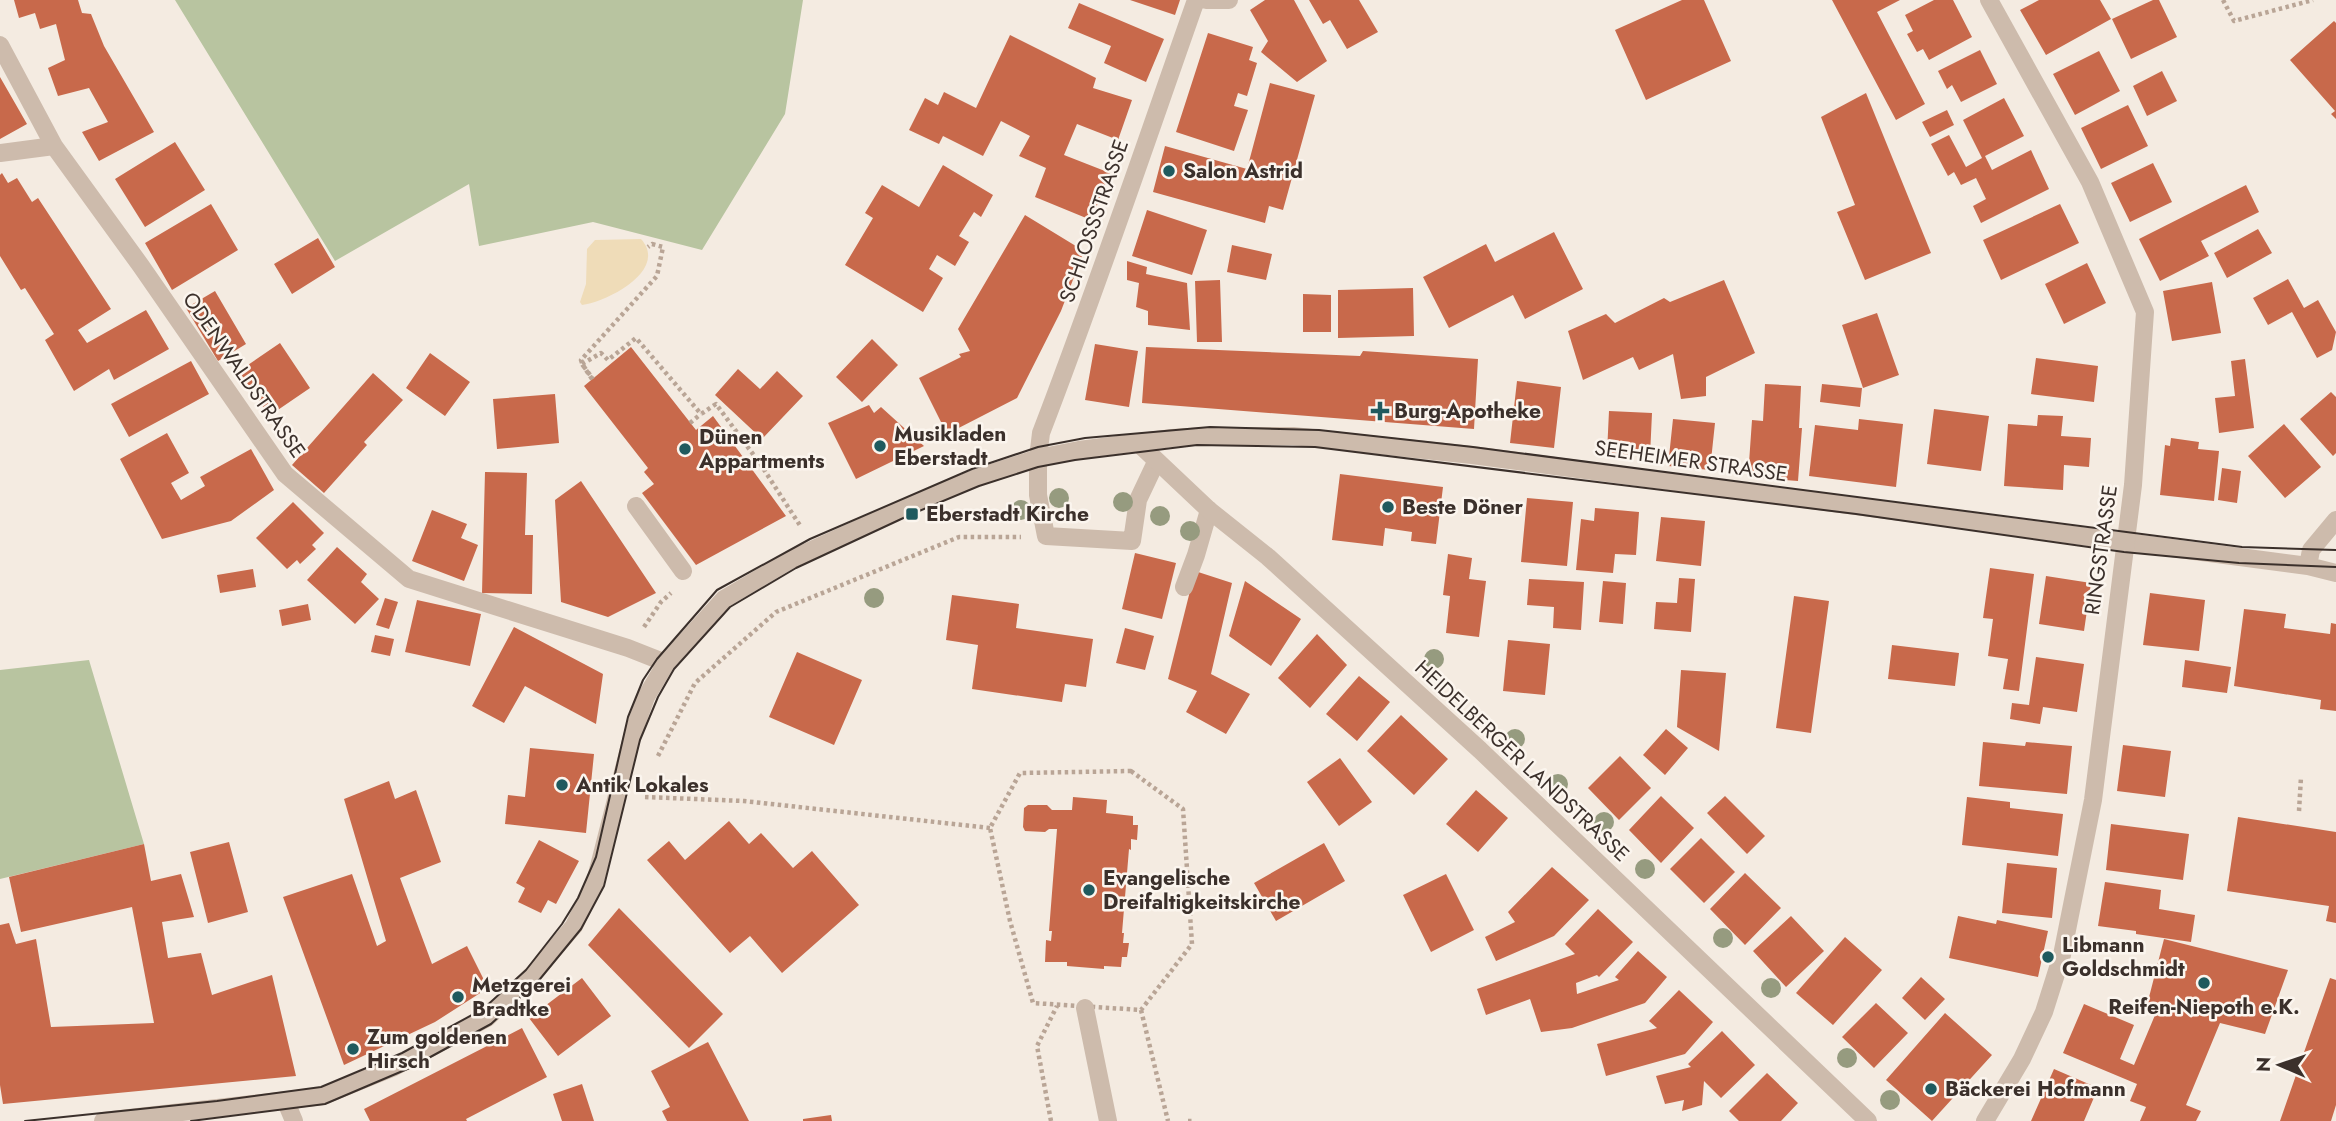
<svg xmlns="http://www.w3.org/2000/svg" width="2336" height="1121" viewBox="0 0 2336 1121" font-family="Jost,sans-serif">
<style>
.green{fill:#b8c4a0}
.sand{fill:#efdcb8}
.building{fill:#c8694b}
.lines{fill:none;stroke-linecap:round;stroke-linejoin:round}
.path{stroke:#b9a596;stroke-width:4.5;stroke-dasharray:3.5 3.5;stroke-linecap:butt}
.service{stroke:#cdbbac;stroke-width:18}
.minor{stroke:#cdbbac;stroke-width:18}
.tertiary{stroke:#cdbbac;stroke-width:18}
.tram{stroke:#3b302b;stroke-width:2}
.tree{fill:#969b7f}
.poi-dot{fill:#1f5a5e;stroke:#fbf5ee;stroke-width:2.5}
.labels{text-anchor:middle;stroke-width:5;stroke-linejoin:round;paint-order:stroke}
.poi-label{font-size:21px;font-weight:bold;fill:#3b302b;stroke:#fbf5ee;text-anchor:start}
.street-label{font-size:21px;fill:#3b302b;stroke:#fbf5ee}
</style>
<rect width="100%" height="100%" fill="#f4ebe1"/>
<path class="green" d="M175 0H803L785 114 702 250 593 222 479 246 469 184 335 261Z
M89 660 144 844 0 879V670Z"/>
<path class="sand" d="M641 239C669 270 607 302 582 305L580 302 586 284 587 249 595 240Z"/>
<path class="building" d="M14 0H78L82 13 91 14 104 46 154 132 99 161 82 132 108 122 89 88 58 96 48 68 65 60 56 24 40 29 35 13 19 18Z
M1130 0H1180L1175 15Z
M1265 0H1294L1327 61 1297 82 1261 52 1268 41 1250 10Z
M1309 0H1359L1378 32 1347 49 1330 20 1323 24Z
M1682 0H1704L1731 61 1646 100 1615 30Z
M1832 0H1900L1877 12 1925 104 1896 120Z
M1934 0H1953L1972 37 1929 60 1923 49 1917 52 1907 34 1913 31 1905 15Z
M2039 0H2100L2111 19 2046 55 2020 10Z
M2153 0H2159L2177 37 2131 59 2112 19Z
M1079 3 1164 39 1146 82 1104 63 1111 46 1068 28Z
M2334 21 2336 23V119L2331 114 2335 111 2290 60Z
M1208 33 1253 47 1249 60 1257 63 1247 96 1238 93 1234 106 1248 110 1234 151 1176 132Z
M1010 35 1096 78 1093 88 1132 100 1118 140 1077 124 1064 155 1110 173 1091 220 1035 197 1046 168 1019 156 1030 136 1001 121 983 156 943 136 939 144 909 130 925 98 938 105 944 92 976 108Z
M1980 50 1997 84 1961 102 1952 85 1947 89 1938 71Z
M2099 51 2120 91 2075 115 2053 74Z
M2162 71 2177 101 2147 116 2133 86Z
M0 77 27 124 0 139Z
M1270 83 1315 95 1283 210 1269 206 1265 223 1153 192 1165 146 1247 169Z
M1866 93 1931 253 1865 280 1837 212 1855 205 1821 117Z
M2004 98 2024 136 1985 156 1992 170 2031 150 2049 189 1981 223 1973 206 1986 199 1976 178 1961 185 1954 172 1948 176 1931 144 1949 135 1966 167 1982 158 1963 120Z
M2128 105 2148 146 2101 169 2081 128Z
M1947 110 1954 125 1930 137 1922 122Z
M175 142 205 190 145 227 115 179Z
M2153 163 2172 202 2130 222 2111 183Z
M943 165 993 195 981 217 974 212 959 236 969 242 955 266 937 255 929 269 943 278 923 312 845 265 873 218 865 213 882 185 919 207Z
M2 173 8 183 17 178 32 202 38 198 111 309 78 330 87 343 146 310 169 349 114 380 109 369 74 391 45 340 54 334 25 288 21 290 0 256V175Z
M2246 185 2259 212 2201 241 2209 256 2160 281 2139 239Z
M211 204 238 250 172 290 145 243Z
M2060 204 2079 243 2001 280 1983 240Z
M1147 210 1207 230 1192 275 1132 256Z
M1025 215 1084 251 1061 311 1017 398 947 434 919 378 961 357 959 354 970 351 958 329Z
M2258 229 2272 253 2227 278 2214 253Z
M1554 232 1583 289 1525 319 1513 295 1449 328 1423 277 1486 244 1495 262Z
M318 238 335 267 292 294 274 264Z
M1232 245 1272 254 1266 280 1227 272Z
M1127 261 1147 267 1146 274 1187 283 1190 330 1148 325V311L1136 307 1139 283 1127 280Z
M2087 263 2106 303 2064 324 2045 284Z
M2288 279 2304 308 2318 300 2336 332 2332 350 2317 358 2292 312 2268 325 2253 298Z
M1220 280 1222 342H1197L1195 281Z
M1724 280 1755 353 1706 377V396L1681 399 1673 354 1639 370 1633 357 1583 380 1568 331 1606 314 1615 323 1664 298 1670 302Z
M2212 282 2221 333 2172 341 2163 291Z
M1413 288 1414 336 1338 338V290Z
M215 291 246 344 218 361 186 308Z
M1303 294 1331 295V332H1303Z
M1877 313 1899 375 1863 388 1842 325Z
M872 339 898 365 862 402 836 377Z
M280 343 310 388 269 416 239 371Z
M1095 344 1138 351 1129 407 1085 400Z
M631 347 696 430 713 416 786 516 696 565 642 493 654 484 644 472 648 468 584 386Z
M1146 347 1360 356 1363 351 1478 359 1474 429 1142 403Z
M430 353 470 382 445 416 406 388Z
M2036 358 2098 366 2094 402 2031 394Z
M2245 359 2254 428 2219 433 2215 398 2235 396 2231 361Z
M191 361 209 394 129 437 111 404Z
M738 369 760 389 777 371 803 396 762 439 715 395Z
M373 373 403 400 364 442 367 445 324 493 292 465Z
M1517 381 1561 387 1554 448 1510 443Z
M1765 384 1801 386 1799 428H1802L1798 481 1748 477 1752 420 1763 421Z
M1822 384 1862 388 1860 407 1820 402Z
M2331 392 2336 397V453L2333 456 2300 419Z
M555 394 559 443 497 449 493 399Z
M869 405 874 413 881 407 924 446 856 479 828 423Z
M1934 409 1989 416 1981 471 1927 464Z
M1609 411 1652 413 1650 456 1607 453Z
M2038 415 2063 416 2061 436 2091 438 2089 467 2064 465 2063 490 2004 486 2008 424 2037 426Z
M1673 419 1715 423 1710 470 1668 466Z
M1859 419 1903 424 1896 487 1809 476 1815 425 1858 430Z
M2284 424 2321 467 2285 498 2248 456Z
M167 433 189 473 171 483 181 500 205 486 200 477 251 449 274 490 231 521 162 539 120 459Z
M2171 438 2199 442 2198 449 2219 451 2214 501 2160 495 2165 445 2170 446Z
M2222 468 2241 471 2237 503 2218 500Z
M485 472 527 473 525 535H533L532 594 482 593Z
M1340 474 1443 487 1436 544 1411 541 1412 532 1385 528 1383 546 1332 540Z
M581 481 656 593 608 617 561 602 555 500Z
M1527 498 1573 502 1567 566 1521 562Z
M293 502 324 533 312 545 316 549 300 564 297 560 287 569 256 538Z
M1595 508 1639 512 1636 555 1615 554 1613 573 1576 570 1581 519 1594 521Z
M432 510 467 524 461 538 478 545 464 581 412 561Z
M1661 517 1705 521 1701 566 1656 561Z
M337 547 367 574 361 582 379 599 355 624 307 580Z
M1135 553 1176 563 1162 619 1122 609Z
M1448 554 1472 558 1469 579 1486 581 1479 637 1446 633 1450 596 1443 595Z
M1990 568 2034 574 2019 691 2003 689 2008 659 1988 656 1993 619 1983 618Z
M253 569 256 587 220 593 217 575Z
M1195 571 1232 583 1211 674 1250 694 1226 734 1186 712 1197 691 1168 679Z
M2046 576 2091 583 2084 631 2039 624Z
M1679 578 1695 579 1691 632 1654 629 1656 602 1677 603Z
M1529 579 1584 582 1581 630 1553 628 1554 607 1527 605Z
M1245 581 1301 619 1271 666 1229 636Z
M1603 581 1626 583 1623 624 1599 622Z
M2150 593 2205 600 2199 651 2143 645Z
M952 595 1019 604 1016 628 1093 639 1086 687 1065 684 1062 702 972 689 978 645 946 640Z
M1794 596 1829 601 1811 733 1776 728Z
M385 598 398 602 389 629 376 625Z
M417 600 481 614 470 666 405 652Z
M308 604 311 620 282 626 279 610Z
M2244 609 2286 614 2284 628 2330 634 2331 623 2336 624V711L2320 709 2321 700 2234 686Z
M514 627 603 674 596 724 525 686 504 723 472 706Z
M1125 628 1154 636 1145 670 1116 663Z
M1317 634 1347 665 1310 708 1278 678Z
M375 635 394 639 390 656 371 652Z
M1508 640 1550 644 1545 695 1503 691Z
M1892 645 1959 653 1955 686 1888 679Z
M797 652 862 680 834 745 769 717Z
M2036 657 2084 664 2077 712 2043 707 2040 724 2010 719 2012 703 2029 705Z
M2185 660 2231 667 2227 693 2182 687Z
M1681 670 1726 673 1719 751 1677 727Z
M1359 676 1390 702 1357 741 1326 714Z
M1401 715 1448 759 1414 795 1367 751Z
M1666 729 1688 748 1665 775 1643 755Z
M1983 742 2025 746 2026 742 2072 746 2067 794 1979 786Z
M2123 745 2171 751 2165 797 2117 791Z
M530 748 594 754 586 833 505 824 508 795 525 797Z
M1620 756 1651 788 1619 820 1588 788Z
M1340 758 1372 802 1339 826 1307 782Z
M389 781 395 799 416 790 441 862 400 878 432 964 467 946 488 988 435 1022 344 1065 283 897 352 874 377 946 386 941 344 799Z
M1476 790 1508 818 1478 852 1446 824Z
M1661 796 1694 828 1661 863 1629 830Z
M1725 796 1765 836 1747 854 1707 813Z
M1073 797 1107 800 1106 813 1133 816V825H1138L1137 840 1131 839V850L1129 849 1122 933H1124L1123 943H1129L1127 957H1122L1121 967 1104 966V969L1067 966V962H1045L1046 940 1051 941 1052 931H1049L1057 829H1049L1045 832 1025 831 1023 827 1024 808 1028 805H1047L1052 810H1072Z
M1967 797 2010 802V808L2063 814 2058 856 1962 845Z
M2238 817 2336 832V923L2326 921 2329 906 2227 891Z
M729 821 749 844 761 833 793 868 812 851 859 905 782 973 750 936 730 953 647 860 669 841 685 860Z
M2111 824 2189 834 2183 880 2106 870Z
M1701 838 1735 872 1704 903 1670 869Z
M539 840 579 861 556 904 548 900 541 913 518 902 525 888 516 883Z
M229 842 248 912 208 923 190 852Z
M1324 843 1345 881 1276 921 1254 883Z
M144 844 151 881 181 874 194 917 162 922 168 958 201 953 212 995 272 975 296 1076 3 1104 0 1085V925L9 923 16 944 36 939 51 1027 154 1023 132 907 21 932 9 877Z
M2007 863 2057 868 2052 918 2002 913Z
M1552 867 1589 900 1554 936 1496 961 1485 937 1515 922 1508 912Z
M1745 873 1781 908 1745 945 1710 909Z
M1446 874 1474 930 1431 952 1403 895Z
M2105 882 2161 890 2159 909 2195 915 2191 942 2136 934V931L2098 926Z
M619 908 723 1014 689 1048 588 945Z
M1598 909 1633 942 1599 977 1597 975 1576 983 1577 994 1619 980 1615 977 1638 951 1667 977 1645 1003 1572 1028 1541 1032 1530 999 1486 1015 1477 989 1575 954 1565 944Z
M1791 916 1824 951 1786 987 1753 951Z
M1958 916 1996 924 1997 920 2048 931 2038 977 1949 958Z
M1845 937 1882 970 1833 1025 1796 993Z
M2164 939 2288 970 2265 1034 2220 1023 2186 1105 2201 1111 2196 1121H2140L2146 1107 2130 1101 2137 1084 2063 1053 2084 1004 2134 1025 2120 1059 2134 1065 2158 1008 2147 1005Z
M1921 977 1945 999 1925 1020 1902 998Z
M582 978 611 1016 558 1056 529 1018Z
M2330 978 2336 980V1105L2331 1121H2280Z
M1679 990 1713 1022 1685 1054 1606 1076 1597 1044 1657 1028 1649 1021Z
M1876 1003 1908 1033 1874 1068 1842 1037Z
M1945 1013 1992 1055 1932 1121 1886 1080Z
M522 1028 547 1077 466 1119 467 1121H370L364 1109Z
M1722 1031 1755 1065 1721 1098 1704 1081 1702 1105 1682 1111 1684 1100 1665 1104 1656 1076 1691 1067 1688 1064Z
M708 1042 749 1121H667L662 1111 670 1107 651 1071Z
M2054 1069 2098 1088 2084 1121H2031Z
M1767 1073 1798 1103 1781 1121H1739L1729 1111Z
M582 1084 594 1121H562L553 1094Z
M831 1115 832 1121H803V1119Z"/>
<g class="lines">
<path class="path" d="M2223 0 2234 21 2313 0
M582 363 581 360 657 276 663 247 652 244 648 247
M582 364 601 353 608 360 636 338 701 414 716 404 761 465 801 527
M592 379 582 364 593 379
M690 423 701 414
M644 627 661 602 671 593
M658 756 695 683 776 612 959 537H1021
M1131 771 1183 809 1192 944 1141 1010 1033 1003 1010 921 990 828 1020 773Z
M645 797 744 801 990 828
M2299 811 2301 777
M1141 1010 1168 1121
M1051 1121 1037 1046 1057 1006
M1188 1121H1193"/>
<path class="service" d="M1038 458V495L1046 536 1132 541 1138 500 1156 462
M636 506 683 571
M1184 587 1196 555 1209 510
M1085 1008 1108 1121"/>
<path class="minor" d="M1206 0H1229
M0 45 54 146 141 266 285 474 409 579 628 648 666 663
M0 153 54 146
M1038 458 1041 433C1096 290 1145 145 1196 0
M2126 542 2308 566 2336 573
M2308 566 2311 550 2336 520
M286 1102 294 1121"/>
<path class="tertiary" d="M1137 442 1209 510 1268 557 1480 750 1868 1121
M103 1121 323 1096 392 1068 487 1018 533 974 574 926 595 882 633 733 646 697 666 663 724 599 790 560 917 502 976 478 1038 458 1079 450 1172 438 1205 436H1293L1472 455 2126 542
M1985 1121 2022 1059 2044 1012 2062 955 2093 800 2133 485 2145 312 2090 182 1989 0"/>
<path class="tram" d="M25 1121 217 1101 321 1087 402 1053 483 1009 526 970 562 924 578 898 596 857 628 717 643 680 657 659 717 590 810 539 972 469 1038 447 1085 438 1210 427 1319 430 1473 447 2242 547 2336 550
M191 1121 325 1104 412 1067 491 1024 540 979 581 929 604 886 640 740 658 697 674 669 730 607 796 568 912 514 979 486 1038 467 1075 460 1197 445 1315 447 1856 514 2124 552 2239 563 2336 567"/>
</g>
<g class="tree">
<circle cx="1059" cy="498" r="10"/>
<circle cx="1123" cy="502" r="10"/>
<circle cx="1021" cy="510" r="10"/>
<circle cx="1160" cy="516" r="10"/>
<circle cx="1190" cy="531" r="10"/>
<circle cx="874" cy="598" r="10"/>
<circle cx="1434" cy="659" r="10"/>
<circle cx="1515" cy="739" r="10"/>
<circle cx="1558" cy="784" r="10"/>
<circle cx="1604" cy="822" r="10"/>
<circle cx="1645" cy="869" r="10"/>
<circle cx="1723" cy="938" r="10"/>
<circle cx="1771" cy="988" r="10"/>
<circle cx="1847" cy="1058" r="10"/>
<circle cx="1890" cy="1100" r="10"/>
</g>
<g class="poi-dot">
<circle cx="1169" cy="171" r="7"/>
<path d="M1376.5 400.5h7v7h7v7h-7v7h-7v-7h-7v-7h7z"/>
<circle cx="880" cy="446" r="7"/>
<circle cx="685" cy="449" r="7"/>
<circle cx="1388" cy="507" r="7"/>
<rect x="905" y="507" width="14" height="14" rx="3.5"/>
<circle cx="562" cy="785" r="7"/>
<circle cx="1089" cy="890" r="7"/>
<circle cx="2048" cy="957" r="7"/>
<circle cx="2204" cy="983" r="7"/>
<circle cx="458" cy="997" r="7"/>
<circle cx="353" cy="1049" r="7"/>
<circle cx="1931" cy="1089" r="7"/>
</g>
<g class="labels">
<g class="poi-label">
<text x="1183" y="178">Salon Astrid</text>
<text x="1394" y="418">Burg-Apotheke</text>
<text x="894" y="441">Musikladen<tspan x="894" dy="24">Eberstadt</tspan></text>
<text x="699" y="444">Dünen<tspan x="699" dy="24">Appartments</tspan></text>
<text x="1402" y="514">Beste Döner</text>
<text x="926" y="521">Eberstadt Kirche</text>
<text x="576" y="792">Antik Lokales</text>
<text x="1103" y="885">Evangelische<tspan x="1103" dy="24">Dreifaltigkeitskirche</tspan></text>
<text x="2062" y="952">Libmann<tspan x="2062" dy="24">Goldschmidt</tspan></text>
<text x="472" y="992">Metzgerei<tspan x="472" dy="24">Bradtke</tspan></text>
<text x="2204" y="1014" text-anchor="middle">Reifen-Niepoth e.K.</text>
<text x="367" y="1044">Zum goldenen<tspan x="367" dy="24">Hirsch</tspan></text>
<text x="1945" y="1096">Bäckerei Hofmann</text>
</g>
<g class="street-label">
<text transform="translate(1094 221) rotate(-71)" y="7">SCHLOSSSTRASSE</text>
<text transform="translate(244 375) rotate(55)" y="7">ODENWALDSTRASSE</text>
<text transform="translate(1691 461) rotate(8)" y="7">SEEHEIMER STRASSE</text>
<text transform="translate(2101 550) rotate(-82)" y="7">RINGSTRASSE</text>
<text transform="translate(1522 761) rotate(43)" y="7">HEIDELBERGER LANDSTRASSE</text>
</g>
</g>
<g transform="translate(2280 1065) rotate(272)" stroke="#fbf5ee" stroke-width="5" paint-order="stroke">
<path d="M0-5L12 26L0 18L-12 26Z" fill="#3b302b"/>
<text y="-10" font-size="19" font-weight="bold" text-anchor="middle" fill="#3b302b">N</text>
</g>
</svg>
